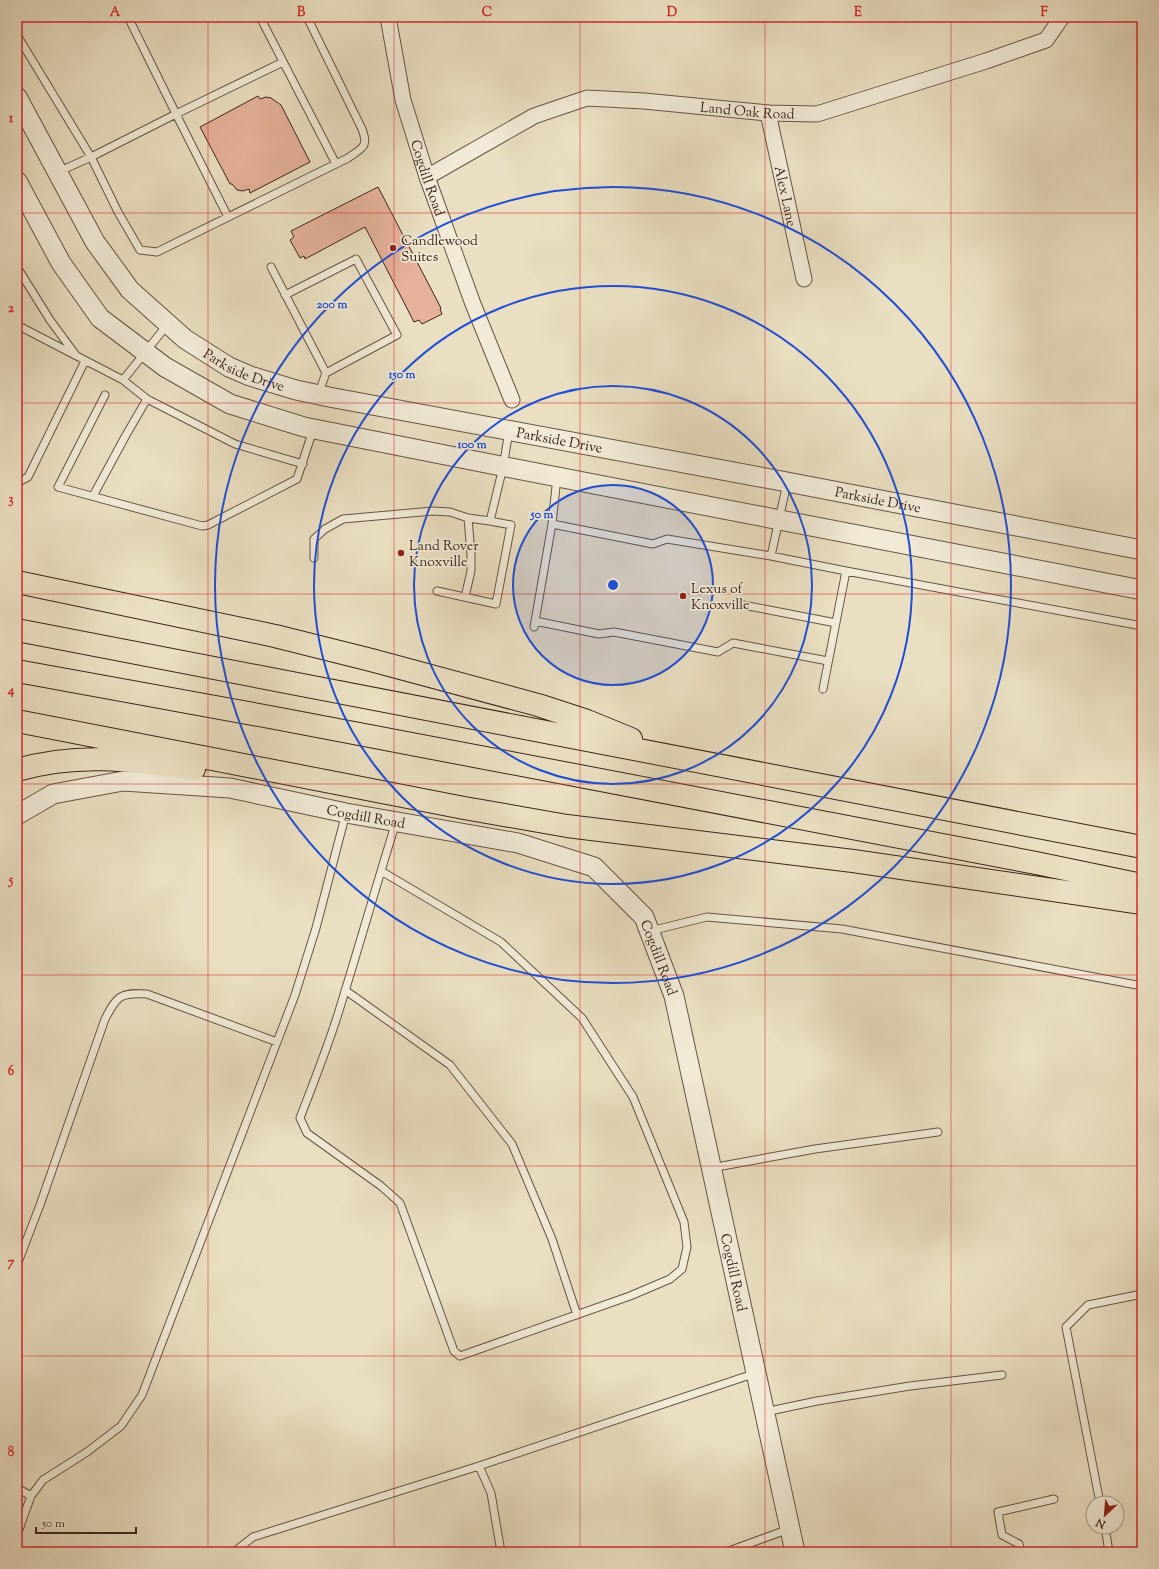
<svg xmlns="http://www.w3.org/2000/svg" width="1159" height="1569" viewBox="0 0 1159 1569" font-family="'Sorts Mill Goudy',serif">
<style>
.building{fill:#e5b19a;stroke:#3a241b}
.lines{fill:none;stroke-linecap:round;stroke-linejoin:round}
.service-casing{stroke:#665345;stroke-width:9}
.minor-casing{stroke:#665345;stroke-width:17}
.tertiary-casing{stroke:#665345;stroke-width:21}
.motorway-casing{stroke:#3a241b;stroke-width:24}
.service{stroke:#f1ead7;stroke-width:7}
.minor{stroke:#f1ead7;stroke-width:15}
.tertiary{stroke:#f1ead7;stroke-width:19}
.motorway{stroke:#eadfc2;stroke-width:22}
.grid{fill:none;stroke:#d62828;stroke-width:1;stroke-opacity:0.55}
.ring{fill:none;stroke:#1d4ed8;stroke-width:2}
.poi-dot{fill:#8f2418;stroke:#f1ead7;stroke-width:1.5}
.labels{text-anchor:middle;stroke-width:3.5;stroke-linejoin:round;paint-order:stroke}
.street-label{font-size:14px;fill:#3a241b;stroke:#f1ead7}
.poi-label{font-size:14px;fill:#3a241b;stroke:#f1ead7;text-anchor:start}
.centre{fill:#1d4ed8;stroke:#f1ead7;stroke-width:2}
.ring-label{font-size:12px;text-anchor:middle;font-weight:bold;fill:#1d4ed8;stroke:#f1ead7;stroke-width:3.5;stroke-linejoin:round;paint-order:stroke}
.neatline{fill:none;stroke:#d62828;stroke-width:1.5}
.grid-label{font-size:13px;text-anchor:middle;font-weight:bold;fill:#d62828}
</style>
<rect width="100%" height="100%" fill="#eadfc2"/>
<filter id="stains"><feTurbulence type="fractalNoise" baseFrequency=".005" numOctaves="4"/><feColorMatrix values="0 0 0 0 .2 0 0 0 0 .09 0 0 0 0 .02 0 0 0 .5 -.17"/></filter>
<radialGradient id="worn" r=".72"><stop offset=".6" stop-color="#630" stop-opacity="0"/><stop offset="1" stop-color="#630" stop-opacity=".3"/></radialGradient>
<path class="building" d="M258 96 260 99 266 97 271 98 281 105 310 162 250 193 249 189 243 191 237 190 232 184H230L200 127Z
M378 187 441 308 440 309 442 314 422 324 419 320 414 322 365 227 305 259 304 256 300 258 290 240 294 237 291 231Z"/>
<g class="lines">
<g class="service-casing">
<path id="service" d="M260 17 336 164
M17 35 91 157 176 114 128 17
M58 172 91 157 118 212 140 250 157 252 348 158C362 148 369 147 362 129L307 17
M228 217 176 114 283 62
M17 267 50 320 75 354
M271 267 326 373 318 395
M285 295 356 259 397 335 326 373
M17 325 123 380 147 399 235 444 303 464
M123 380 167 325
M105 395 58 487 202 526 208 525 297 479 313 430
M17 483 28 477 85 361
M787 483 771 556 846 571 1142 626
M93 496 126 435 147 399
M490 521 503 467 509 431
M552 524 653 544 667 539 771 556
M314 558V539L325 529 343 519 433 511 450 512 468 518 490 521 511 525 496 604 437 591
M465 597 471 571V554L468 518
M738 604 836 623
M535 621 599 634 614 632 718 652 733 643 828 661
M534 627 552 524 557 477
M823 689 846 571
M381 871 501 942 582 1018 633 1097 684 1222 687 1247 682 1269 670 1279 630 1296 460 1356 454 1351 400 1203 381 1186 307 1133 300 1118C313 1084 327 1049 338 1014 358 950 376 886 396 822
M650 931 707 917 842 929 1142 986
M345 990 450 1065 512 1144 552 1239 577 1315
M711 1168 815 1149 938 1132
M17 1265 40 1205 105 1019C117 996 120 992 147 994L277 1042 295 995 316 928 346 813
M765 1412 817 1401 910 1386 1002 1375
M17 1488 31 1496
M1100 1503 1066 1327 1088 1305 1142 1294
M1105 1527 1109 1552
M17 1535 31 1496 43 1480 87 1452 121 1426 142 1395 277 1042
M234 1552 253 1537 479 1466
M501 1552 491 1493 479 1466 756 1373
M726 1552 789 1529
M1021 1552 1019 1544 1002 1535 998 1512 1054 1499"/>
</g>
<g class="minor-casing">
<g id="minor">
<path id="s1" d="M388 17 403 100 427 177 473 304 512 400"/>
<path id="s2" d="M768 113 804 279"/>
<path id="s3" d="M427 177 534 116 587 98 644 101 768 113 817 114 986 61 1046 40 1062 17"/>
</g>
</g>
<g class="tertiary-casing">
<g id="tertiary">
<path id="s4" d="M17 97 95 242 130 290 185 339 229 367 250 376 296 390 329 397 787 482 1142 550"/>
<path d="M17 181 61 263 100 318 165 367 230 404 304 427 506 467 1142 590"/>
<path id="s5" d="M17 815 53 794 123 781 230 788 346 813 518 843 594 867 644 917 674 996 795 1552"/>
</g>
</g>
<g class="motorway-casing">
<path id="motorway" d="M17 582 275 636 371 660 538 705 587 721 631 739
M17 630 1142 847
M17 671 275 718 1036 863 1142 885
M17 721 464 808 567 826 853 861 1142 903
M17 770C80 752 131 760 194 769"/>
</g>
<use href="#service" class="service"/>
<use href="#minor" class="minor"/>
<use href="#tertiary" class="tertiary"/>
<use href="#motorway" class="motorway"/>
</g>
<path class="grid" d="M208 17V1552M394 17V1552M580 17V1552M765 17V1552M951 17V1552M17 213H1142M17 403H1142M17 594H1142M17 784H1142M17 975H1142M17 1166H1142M17 1356H1142"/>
<circle cx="613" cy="585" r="100" fill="#1d4ed8" fill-opacity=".12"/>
<g class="ring">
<circle cx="613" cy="585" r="100"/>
<circle cx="613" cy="585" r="199"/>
<circle cx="613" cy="585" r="299"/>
<circle cx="613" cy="585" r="398"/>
</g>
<g class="poi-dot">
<circle cx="393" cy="248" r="4"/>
<circle cx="401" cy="553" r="4"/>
<circle cx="683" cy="596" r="4"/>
</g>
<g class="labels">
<g class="street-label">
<text dy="5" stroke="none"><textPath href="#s3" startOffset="340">Land Oak Road</textPath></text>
<text dy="5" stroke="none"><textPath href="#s1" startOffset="166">Cogdill Road</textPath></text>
<text dy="5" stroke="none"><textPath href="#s2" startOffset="85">Alex Lane</textPath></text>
<text dy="5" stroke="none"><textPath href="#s4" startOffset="365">Parkside Drive</textPath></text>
<text dy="5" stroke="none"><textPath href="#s4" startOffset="689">Parkside Drive</textPath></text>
<text dy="5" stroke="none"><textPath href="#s4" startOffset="1013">Parkside Drive</textPath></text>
<text dy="5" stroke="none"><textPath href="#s5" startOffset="359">Cogdill Road</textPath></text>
<text dy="5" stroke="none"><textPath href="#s5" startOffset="707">Cogdill Road</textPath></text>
<text dy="5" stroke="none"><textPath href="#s5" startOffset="1031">Cogdill Road</textPath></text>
</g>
<g class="poi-label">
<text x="401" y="245">Candlewood<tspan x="401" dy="16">Suites</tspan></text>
<text x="409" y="550">Land Rover<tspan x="409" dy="16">Knoxville</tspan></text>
<text x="691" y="593">Lexus of<tspan x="691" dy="16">Knoxville</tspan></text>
</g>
</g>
<circle cx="613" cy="585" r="6" class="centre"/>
<g class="ring-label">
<text x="332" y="308">200 m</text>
<text x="402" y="378">150 m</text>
<text x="472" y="448">100 m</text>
<text x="542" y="518">50 m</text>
</g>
<rect width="1159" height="1569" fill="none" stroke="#eadfc2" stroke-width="44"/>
<g transform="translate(1105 1515) rotate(206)"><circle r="19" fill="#f1ead7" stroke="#a89b8c"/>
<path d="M0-3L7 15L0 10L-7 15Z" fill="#8f2418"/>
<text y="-6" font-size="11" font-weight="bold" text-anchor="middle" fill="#3a241b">N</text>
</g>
<path d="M36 1527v6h100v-6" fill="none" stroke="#3a241b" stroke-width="2"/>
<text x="42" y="1527" font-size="12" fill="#3a241b" stroke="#f1ead7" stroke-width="3" paint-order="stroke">50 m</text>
<rect x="22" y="22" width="1115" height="1525" class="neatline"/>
<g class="grid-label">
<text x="115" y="16">A</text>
<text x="301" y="16">B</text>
<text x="487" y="16">C</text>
<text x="672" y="16">D</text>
<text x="858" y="16">E</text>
<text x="1044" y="16">F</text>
<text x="11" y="122">1</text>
<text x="11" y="312">2</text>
<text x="11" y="503">3</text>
<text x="11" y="694">4</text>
<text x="11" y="884">5</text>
<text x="11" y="1075">6</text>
<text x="11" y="1266">7</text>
<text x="11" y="1456">8</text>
</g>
<rect width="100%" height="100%" filter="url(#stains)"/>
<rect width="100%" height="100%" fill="url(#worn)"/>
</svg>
